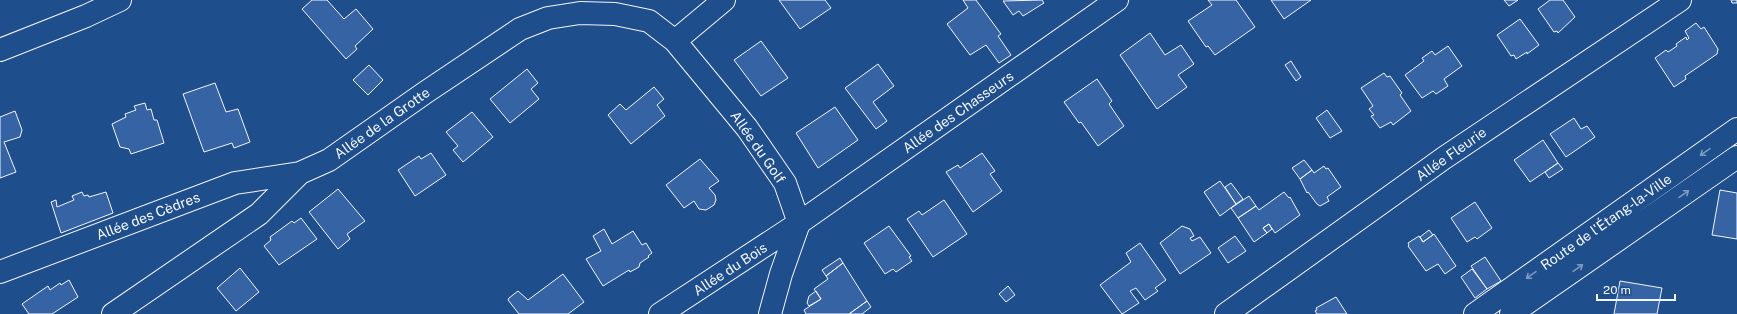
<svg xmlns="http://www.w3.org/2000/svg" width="1737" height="314" viewBox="0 0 1737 314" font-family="'Public Sans',sans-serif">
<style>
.building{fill:#3563a3;stroke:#f2f6ff}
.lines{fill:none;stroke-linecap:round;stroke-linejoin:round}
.minor-casing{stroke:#f2f6ff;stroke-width:24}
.tertiary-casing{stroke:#f2f6ff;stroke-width:24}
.minor{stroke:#1f4e8c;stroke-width:22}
.tertiary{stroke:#1f4e8c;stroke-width:22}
.oneway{stroke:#7e9ac0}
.labels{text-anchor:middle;stroke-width:3;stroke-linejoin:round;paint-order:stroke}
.street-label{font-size:14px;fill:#f2f6ff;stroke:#1f4e8c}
</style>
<rect width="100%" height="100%" fill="#1f4e8c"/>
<path class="building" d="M312 0H327L344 19 356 9 373 29 355 46 357 49 346 59 302 9Z
M779 0H825L831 8 800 29Z
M963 0H976L1001 34 998 36 1011 55 999 63 986 45 970 55 947 24 968 8Z
M1042 0 1044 3 1023 16 1019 11 1013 15 1003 1Z
M1208 0H1236L1255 27 1215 55 1208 46 1206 47 1188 21 1212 5Z
M1271 0H1311L1284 19Z
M1504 0H1518L1509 6Z
M1550 0H1563L1575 17 1558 33 1557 31 1554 32 1538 9Z
M1731 0H1737V3H1732Z
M1520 19 1539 45 1527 54V52L1516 59 1514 55 1511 56 1497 35Z
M1696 23 1701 29 1704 27 1718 49 1717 54 1685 76 1686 79 1674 87 1655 58 1666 50 1668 52 1677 46 1676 44 1686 37 1687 40 1689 38 1685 31Z
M1150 33 1165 55 1181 45 1194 64 1178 75 1187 87 1157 109 1120 55Z
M761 41 788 78 761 96 734 60Z
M1448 46 1462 66 1444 79 1448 86 1436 94 1433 91 1422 98 1405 75 1424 61 1422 58 1432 51 1435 55Z
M1291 61 1301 77 1296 81 1285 65Z
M878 64 894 86 873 102 887 121 876 129 845 88Z
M369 65 383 80 368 95 353 80Z
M527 69 538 83 531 89 539 99 510 123 490 99Z
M1384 73 1387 77 1390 76 1402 93 1400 95 1411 111 1393 125 1391 122 1380 128 1371 116 1374 115 1369 109 1373 106 1361 88Z
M1097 79 1112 101 1109 104 1124 126 1098 146 1081 122 1079 123 1064 102Z
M215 83 226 112 238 109 250 142 234 148 232 143 204 152 183 94Z
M654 87 664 99 657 105 665 116 631 144 608 115 620 104 626 110Z
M145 103 147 110 151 109 154 120H157L164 143 131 154 129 149 120 147 112 124 126 117 125 114 136 110 134 106Z
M835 107 858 140 818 168 796 133Z
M1327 110 1342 131 1330 138 1316 118Z
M15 111 22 130 20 137 4 142 16 172 0 178V117Z
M472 112 493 137 463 162 453 150 458 146 446 132Z
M1574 118 1581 129 1587 126 1595 137 1566 157 1550 134Z
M1543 140 1558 163 1530 182 1514 160Z
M431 153 446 175 415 196 398 170 419 156 421 159Z
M982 153 995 171 990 174 1002 191 973 212 946 172 958 165 960 168Z
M700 159 719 181 709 188 715 195 716 200 714 205 706 210 699 209 694 201 684 208 666 185Z
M1304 160 1312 170 1300 179 1292 168Z
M1558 163 1563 169 1549 178 1545 172Z
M1324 166 1326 169 1328 168 1341 187 1327 197 1329 201 1320 206 1317 204 1308 192 1307 193 1300 179 1312 170 1314 173Z
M1220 181 1236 204 1220 216 1204 192Z
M1231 183 1243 199 1236 204 1225 187Z
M338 189 365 221 347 234 350 239 338 249 309 212Z
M1720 190 1737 193V239L1712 235Z
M82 192 84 196 88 195 89 197 106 192 113 213 61 233 51 202 56 200 57 207 74 200 72 196Z
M1284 192 1289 198 1290 197 1300 215 1275 233 1269 224 1263 228 1267 233 1254 242 1238 218 1256 206 1259 210Z
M1249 196 1256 206 1238 218 1231 208Z
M944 200 967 234 933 257 907 219 919 211 922 215Z
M1475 202 1492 228 1477 239 1475 237 1467 242 1451 218Z
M301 218 317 239 279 265 264 246 271 240 270 237 292 221 294 223Z
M1269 224 1272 229 1267 233 1263 228Z
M889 226 911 256 909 257 912 261 896 272 893 269 885 274 864 243Z
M1182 226 1190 229 1194 236 1190 238 1192 241 1200 237 1211 253 1180 274 1160 243Z
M604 229 612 244 633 231 642 245 646 243 652 253 648 256 649 257 640 263 639 267 630 272 629 270 603 286 586 259 601 251 593 236Z
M1429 230 1433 235 1423 242 1420 237Z
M1434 234 1456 266 1445 274 1438 264 1426 271 1408 246 1409 245 1408 243 1419 236 1423 242Z
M1235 236 1246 251 1228 263 1218 248Z
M1140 243 1166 280 1155 288 1158 291 1145 300 1136 288 1130 291 1139 303 1122 314 1100 285 1131 262 1126 253Z
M1485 257 1501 281 1487 289 1471 266Z
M840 258 843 263 826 276 822 270Z
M843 263 867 301 849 314H806L804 310 821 299 814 289 828 279 826 276Z
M240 268 259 292 236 311 217 288Z
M1472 269 1487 289 1475 298 1461 277Z
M563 274 584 302 568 314H519L508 300 509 298 518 291 528 300Z
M69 280 78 297 52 314H29L22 304 48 286 50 290 60 283 61 285Z
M1620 281 1662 288 1657 314H1614Z
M1008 286 1015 295 1006 302 999 294Z
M816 291 821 299 809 306 807 303 809 296Z
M1336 297 1347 314H1317L1315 311 1317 310 1316 308Z
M867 301 871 307 862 314H849Z"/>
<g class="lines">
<g class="minor-casing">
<path id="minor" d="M675 41 724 0
M0 50 86 16 120 0
M0 272 235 183 300 173
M113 314 259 214 300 173 329 160 426 92 520 29 548 18 580 13 615 14 649 21 675 41 747 128 785 183 799 223 781 274 770 314
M660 314 799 223 1117 0
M1226 314 1444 158 1680 0"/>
</g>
<g class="tertiary-casing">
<path id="tertiary" d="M1475 314 1737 129
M1511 314 1737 157"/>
</g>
<use href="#minor" class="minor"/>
<use href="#tertiary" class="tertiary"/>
</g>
<defs><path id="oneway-shaft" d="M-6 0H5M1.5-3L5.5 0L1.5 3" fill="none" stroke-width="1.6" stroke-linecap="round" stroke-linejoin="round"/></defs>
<g class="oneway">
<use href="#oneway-shaft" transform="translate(1705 152) rotate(145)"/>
<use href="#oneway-shaft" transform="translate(1684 194) rotate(-35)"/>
<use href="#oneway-shaft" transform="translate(1578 268) rotate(-35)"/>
<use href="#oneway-shaft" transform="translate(1531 275) rotate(145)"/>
</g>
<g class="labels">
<g class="street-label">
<text transform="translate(958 112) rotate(-35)" y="5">Allée des Chasseurs</text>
<text transform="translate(382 123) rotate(-35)" y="5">Allée de la Grotte</text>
<text transform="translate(758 147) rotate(55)" y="5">Allée du Golf</text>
<text transform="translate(1451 154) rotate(-35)" y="5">Allée Fleurie</text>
<text transform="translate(148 216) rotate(-21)" y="5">Allée des Cèdres</text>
<text transform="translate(1606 222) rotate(-35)" y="5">Route de l'Étang-la-Ville</text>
<text transform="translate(730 269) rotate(-33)" y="5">Allée du Bois</text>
</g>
</g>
<path d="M1597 294v6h78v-6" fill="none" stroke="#f2f6ff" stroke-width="2"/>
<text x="1603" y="294" font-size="12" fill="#f2f6ff" stroke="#1f4e8c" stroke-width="3" paint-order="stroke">20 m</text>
</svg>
